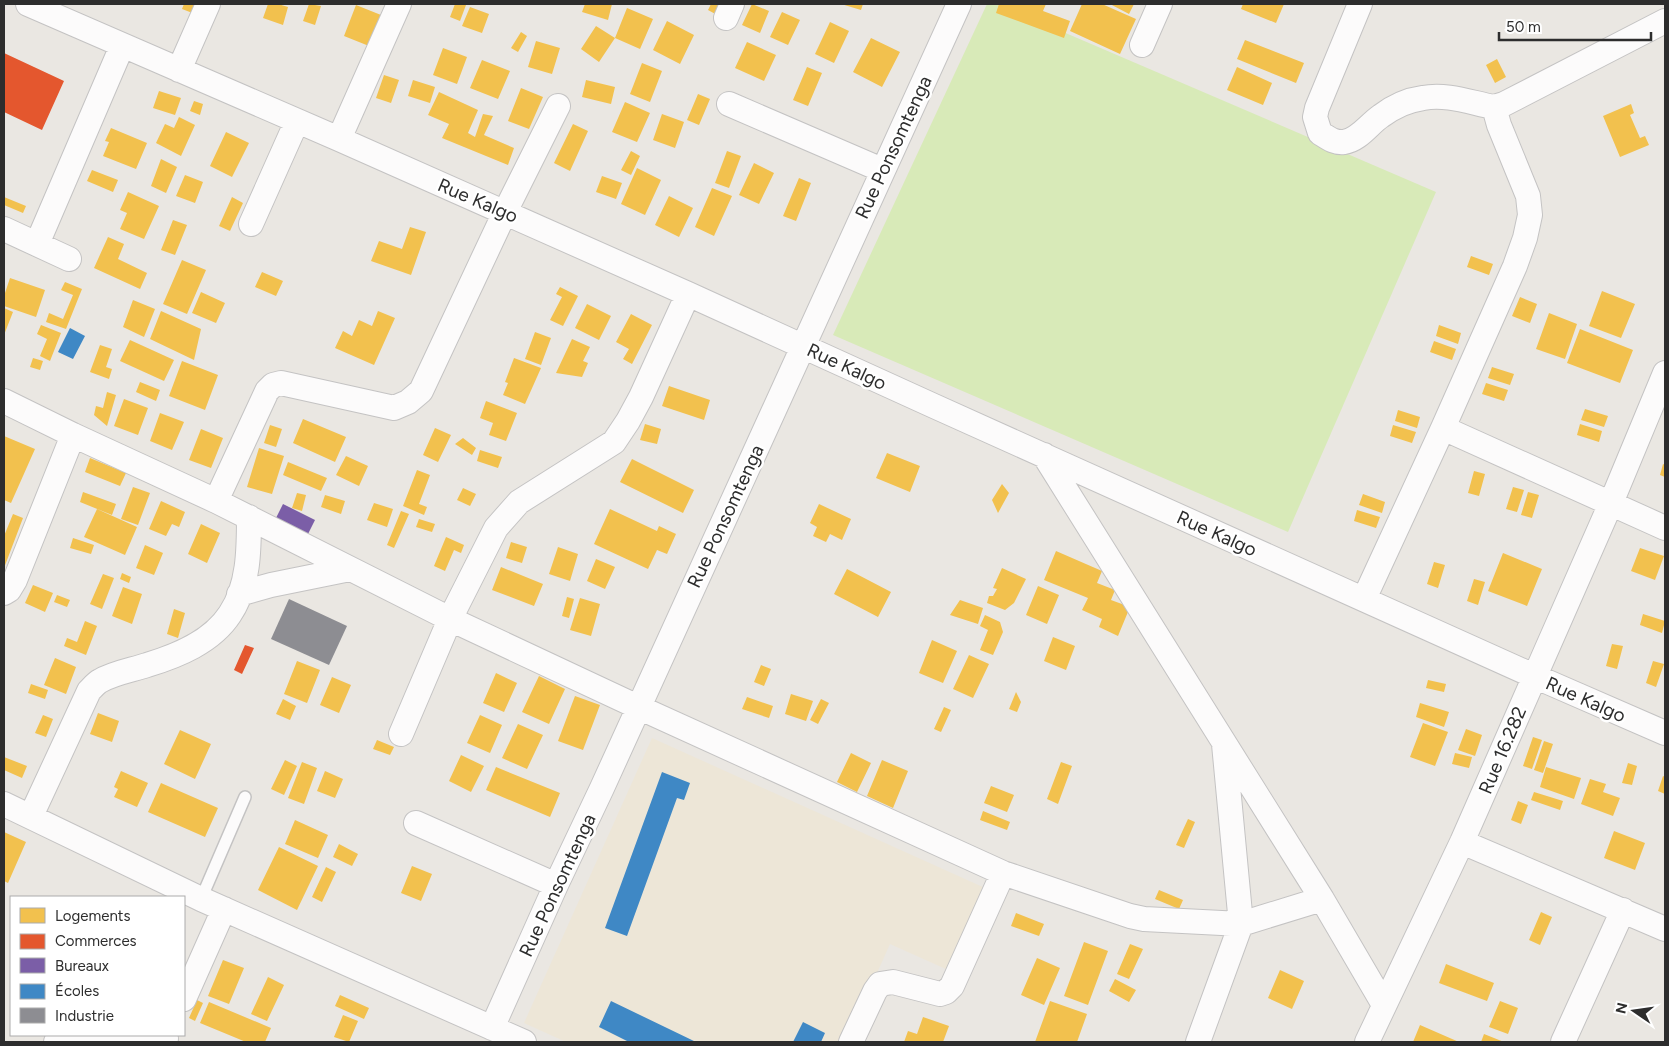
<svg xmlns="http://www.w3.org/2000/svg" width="1669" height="1046" viewBox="0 0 1669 1046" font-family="Figtree,sans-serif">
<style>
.education{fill:#ede6d7}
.pitch{fill:#d8eab8}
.homes{fill:#f2c14e}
.shops{fill:#e4572e}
.offices{fill:#7b5ea7}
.schools{fill:#3f88c5}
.industry{fill:#8d8d92}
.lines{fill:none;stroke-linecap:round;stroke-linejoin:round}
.service-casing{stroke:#c4c3c3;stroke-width:14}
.minor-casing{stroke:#c4c3c3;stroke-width:26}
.service{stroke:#fcfbfb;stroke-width:11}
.minor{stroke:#fcfbfb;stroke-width:24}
.labels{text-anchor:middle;stroke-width:5;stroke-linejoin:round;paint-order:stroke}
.street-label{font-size:19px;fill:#2d2d2d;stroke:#fff}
</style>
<rect width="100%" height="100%" fill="#eae7e2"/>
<path class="education" d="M652 738 985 888 948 970 890 944 846 1042H566L524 1023Z"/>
<path class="pitch" d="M987 4H998L1436 192 1288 532 833 335Z"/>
<path class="homes" d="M184 4H199L195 14 182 9Z
M268 4H278L288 7 283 25 263 18Z
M309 4 321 6 315 25 303 21Z
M455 4 466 5 460 21 450 17Z
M585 4H612L608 20 582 12Z
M711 4H725L719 16 708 10Z
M752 4 769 11 760 33 742 25Z
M841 4H863L861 10Z
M999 4H1046L1043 11 1070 21 1064 38 996 13Z
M1082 4H1102L1136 19 1120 54 1070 31Z
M1110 4H1134L1129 14Z
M1243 4H1284L1276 23 1241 9Z
M356 5 381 15 369 46 344 36Z
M470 7 489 14 482 33 462 26Z
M627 8 653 19 640 49 615 38 599 62 581 49 596 26 615 38Z
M782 12 800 20 788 45 770 37Z
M667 21 694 35 680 64 653 50Z
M830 22 849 31 834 63 815 54Z
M521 32 527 36 518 52 511 48Z
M871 38 900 52 882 87 853 72Z
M1245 40 1304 63 1296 83 1237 59Z
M536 41 560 48 552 74 528 67Z
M747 42 776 55 764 81 735 68Z
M443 48 467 57 457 84 433 75Z
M1497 59 1506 77 1495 83 1486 65Z
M482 60 510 71 498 99 470 88Z
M642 63 662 71 650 102 630 94Z
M807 67 822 73 808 106 793 100Z
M1237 67 1272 83 1263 105 1227 90Z
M384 75 399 80 391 103 376 98Z
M413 80 435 87 430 103 408 96Z
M586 80 615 87 611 104 582 97Z
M521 88 543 97 529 129 508 121Z
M159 91 181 98 175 115 153 108Z
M439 92 478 110 468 133 475 137 483 114 493 116 484 135 514 148 508 165 442 138 449 124 428 115Z
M698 94 710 99 699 125 687 120Z
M194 101 203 104 200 115 190 111Z
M625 102 650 113 637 142 612 132Z
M1631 104 1634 113 1630 115 1640 138 1645 136 1649 145 1620 157 1603 116Z
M662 114 684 122 675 148 653 140Z
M179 117 195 125 181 156 156 143 165 124 174 128Z
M573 124 588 131 570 171 554 163Z
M111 128 147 143 136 169 103 156 109 142 105 141Z
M226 132 249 143 232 177 210 166Z
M631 151 640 156 631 175 621 170Z
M727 151 741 156 729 188 715 183Z
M161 159 177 167 166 193 151 186Z
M754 163 774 173 759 204 739 195Z
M637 168 661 180 645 215 621 204Z
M92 170 118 180 113 192 87 181Z
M185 175 203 182 195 203 176 196Z
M602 176 622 183 616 199 596 192Z
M799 178 811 183 796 221 783 216Z
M712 188 732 196 714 236 695 227Z
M128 192 159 206 144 239 120 229 127 213 120 210Z
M669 196 693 208 679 237 655 225Z
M4 197 26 206 23 213 4 205Z
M232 197 243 203 230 231 219 226Z
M173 220 187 225 175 255 161 250Z
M410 227 426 232 411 275 371 261 379 241 402 249Z
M108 237 124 244 118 259 147 273 140 289 94 268Z
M1471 256 1493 264 1489 275 1467 267Z
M182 260 206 270 187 314 163 304Z
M262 272 283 281 276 296 255 287Z
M10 278 45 290 36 317 4 306V296Z
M65 282 82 289 66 329 46 322 49 313 63 319 73 295 61 290Z
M560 287 578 296 563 326 550 320 562 297 556 294Z
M1602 291 1635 304 1621 338 1589 326Z
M201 292 225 303 216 323 192 313Z
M1520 297 1537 304 1530 323 1512 316Z
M133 300 155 309 144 337 123 327Z
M587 304 611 316 599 340 575 328Z
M4 308 13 312 4 335Z
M161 311 201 329 194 360 150 339Z
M378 311 395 318 374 365 335 348 343 331 352 336 359 320 372 326Z
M1549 313 1577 324 1565 359 1536 349Z
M631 314 652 325 632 364 623 359 629 349 616 342Z
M41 325 61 333 50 361 40 356 47 339 37 334Z
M1439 325 1461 333 1458 344 1436 336Z
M1580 329 1633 350 1620 383 1567 363Z
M535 332 551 338 541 365 525 359Z
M572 339 590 347 583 361 588 363 582 377 556 373Z
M130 340 174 360 164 381 120 361Z
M1434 341 1456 349 1452 360 1430 352Z
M100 345 112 349 106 367 112 369 109 379 90 372Z
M33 358 43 361 40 370 30 367Z
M514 358 541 368 525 404 503 395 508 383 505 382Z
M182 361 218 375 205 410 169 396Z
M1492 367 1514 374 1510 385 1488 378Z
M140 382 160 390 156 401 136 392Z
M1486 383 1508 390 1504 401 1482 394Z
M669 386 710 400 704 420 662 406Z
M107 392 116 395 107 426 94 415 96 406 103 408Z
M124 399 148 408 138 435 114 426Z
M486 401 517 413 506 441 489 435 493 423 480 418Z
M1585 409 1608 416 1604 427 1581 420Z
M1398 410 1420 417 1417 428 1395 421Z
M160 413 184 422 172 450 150 441Z
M303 419 346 437 335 462 293 443Z
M645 424 661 429 657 444 640 440Z
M1580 424 1602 431 1599 442 1577 435Z
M270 425 282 429 276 447 264 443Z
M1393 425 1416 432 1412 443 1390 436Z
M435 428 451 435 438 462 423 455Z
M201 429 223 438 211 468 189 460Z
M4 436 35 449 11 503 4 500Z
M463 438 476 448 472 455 455 444Z
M259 448 284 456 272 494 247 487Z
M480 450 502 457 498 468 477 461Z
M887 453 920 466 910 492 876 478Z
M346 456 368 466 359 486 336 475Z
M90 458 126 473 120 486 85 472Z
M632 459 694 490 683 513 620 482Z
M288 462 327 478 321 491 283 475Z
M1663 464 1665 465V477L1660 475Z
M417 470 430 475 419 504 427 507 424 515 403 506Z
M1474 471 1485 474 1479 496 1468 493Z
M1002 484 1009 493 998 513 992 500Z
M133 487 150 493 138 525 121 519Z
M1513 487 1524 490 1517 512 1506 509Z
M463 488 476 494 470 506 457 500Z
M83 492 116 504 112 515 80 502Z
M1528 492 1539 495 1532 518 1521 515Z
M297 493 306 495 302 511 292 508Z
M1363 494 1385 502 1382 513 1359 505Z
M325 495 345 501 341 514 321 507Z
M161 501 185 512 179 527 172 524 166 536 149 529Z
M374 503 393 509 387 527 367 520Z
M819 504 851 519 842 540 830 534 826 542 813 536 817 527 810 523Z
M97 509 137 527 125 555 84 537Z
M610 509 657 531 659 526 676 534 667 554 657 550 648 569 594 544Z
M1357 510 1380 517 1376 528 1354 521Z
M401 511 409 514 394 548 387 545Z
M13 514 23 518 4 568V536Z
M419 519 435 524 432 532 416 527Z
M201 524 220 533 207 563 188 554Z
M446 537 464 545 461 553 454 550 445 571 434 566Z
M73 538 94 545 91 554 70 548Z
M511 542 527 547 522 563 506 558Z
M145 545 163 553 154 575 136 568Z
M558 547 578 554 570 581 549 574Z
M1640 548 1664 556 1655 580 1631 571Z
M1056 551 1102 571 1097 583 1115 590 1111 600 1130 607 1118 636 1099 627 1102 619 1082 610 1088 598 1044 580Z
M1503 553 1542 569 1527 606 1488 591Z
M596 559 615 567 605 589 587 581Z
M1434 562 1445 565 1438 588 1427 584Z
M501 567 543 584 534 606 492 590Z
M1002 568 1026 579 1014 603 1005 610 987 603 989 596H993L997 589 993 588Z
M847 569 891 592 878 617 834 594Z
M122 573 131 577 129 583 120 579Z
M103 574 114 578 102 609 90 604Z
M1474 579 1485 582 1478 605 1467 601Z
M33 585 53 593 45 612 25 603Z
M1038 586 1059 595 1047 624 1026 615Z
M123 587 142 594 132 624 112 616Z
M57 595 70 600 67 607 54 602Z
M567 597 574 599 569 618 562 616Z
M580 598 600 604 591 636 570 630Z
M960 600 983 608 978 624 950 615Z
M174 609 185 613 178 638 167 634Z
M1643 614 1665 621 1662 633 1640 625Z
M985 615 1000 622 1003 632 993 655 980 650 988 630 980 626Z
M85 621 97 626 86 655 64 646 67 638 77 642Z
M1053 637 1075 646 1066 670 1044 661Z
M932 640 957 651 943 683 919 673Z
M1612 644 1623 646 1617 669 1606 666Z
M969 655 989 664 973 698 953 689Z
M55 658 76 667 66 694 44 685Z
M297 661 320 670 307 703 284 694Z
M1653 661 1664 664 1656 687 1646 683Z
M761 665 771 669 764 686 754 682Z
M496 673 517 683 504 712 483 703Z
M539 676 565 689 549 724 522 712Z
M332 677 351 685 339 713 320 705Z
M1428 680 1446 684 1444 692 1426 688Z
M31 684 48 690 45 699 28 693Z
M1016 692 1021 702 1017 712 1009 709Z
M791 694 813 701 806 721 785 714Z
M575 696 600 705 583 750 558 741Z
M747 697 773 706 769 718 742 709Z
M283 699 296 706 290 720 276 714Z
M821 699 829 703 818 724 810 720Z
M1420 703 1449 712 1444 727 1416 717Z
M944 707 951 710 941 732 934 729Z
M98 713 119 721 112 742 90 734Z
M43 715 53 719 46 737 35 733Z
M480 715 502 725 490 753 467 743Z
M1423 723 1448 732 1435 766 1410 757Z
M518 724 543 735 527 769 502 758Z
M1466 729 1482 735 1475 756 1458 750Z
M180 730 211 744 195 779 164 764Z
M1533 737 1542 740 1532 769 1523 766Z
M377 740 394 747 390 755 373 749Z
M1544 741 1553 744 1543 773 1534 770Z
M851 753 871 763 857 792 837 782Z
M1455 753 1472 757 1469 768 1452 764Z
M461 755 484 766 471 792 449 781Z
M4 757 27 766 22 778 4 770Z
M285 760 297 766 284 795 271 789Z
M882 760 908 771 893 808 867 796Z
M302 762 317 768 304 804 288 798Z
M1061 762 1072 766 1058 804 1047 799Z
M1628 763 1637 766 1632 785 1622 783Z
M496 767 560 793 550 817 486 790Z
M1546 767 1581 778 1574 799 1540 787Z
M121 771 148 783 137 807 114 797 118 789 114 787Z
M325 771 343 779 335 798 317 791Z
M1663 776 1665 777V794L1658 791Z
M1590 779 1606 784 1603 792 1620 798 1613 816 1581 804Z
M161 783 218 808 205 837 148 812Z
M991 786 1014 795 1007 812 984 803Z
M1534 792 1563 801 1560 810 1531 800Z
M1518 801 1528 805 1521 824 1511 820Z
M983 811 1010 822 1007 830 980 820Z
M1188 819 1195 822 1184 848 1176 845Z
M295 820 328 835 318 858 285 844Z
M1614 831 1645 843 1635 870 1604 858Z
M4 832 26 842 8 883 4 881Z
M339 844 358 854 352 866 333 857Z
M279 847 318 866 297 910 258 890Z
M412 866 432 874 421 901 401 893Z
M326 867 336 872 322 902 312 897Z
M1159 890 1183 900 1179 909 1155 899Z
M1541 912 1552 917 1540 945 1529 940Z
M1016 913 1044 924 1039 936 1011 926Z
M1084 942 1108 951 1088 1005 1064 996Z
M1130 944 1143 949 1129 979 1117 974Z
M1037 958 1060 968 1044 1005 1021 995Z
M223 960 244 968 229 1004 208 996Z
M1446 964 1494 983 1487 1001 1439 983Z
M1280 970 1304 981 1292 1009 1268 998Z
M268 977 284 985 267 1021 251 1014Z
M1115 979 1136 990 1129 1002 1109 991Z
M340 995 369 1008 364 1019 335 1006Z
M197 1000 203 1003 195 1021 189 1018Z
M1050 1001 1087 1014 1077 1042H1035Z
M1500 1001 1518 1008 1508 1034 1489 1027Z
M209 1002 271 1028 265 1042H246L200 1023Z
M343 1015 358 1021 349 1042 334 1037Z
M923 1017 949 1026 943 1042H904L908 1031 917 1034Z
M1420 1025 1459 1042H1413Z
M1484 1034 1504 1042H1481Z"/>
<path class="shops" d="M4 53 64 81 42 130 4 112Z
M245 645 254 648 242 674 234 670Z"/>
<path class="offices" d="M283 504 315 520 304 542 272 526Z"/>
<path class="schools" d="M70 328 85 336 73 359 58 352Z
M662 772 690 783 684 800 677 798 627 936 605 928Z
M611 1001 696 1042H629L599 1027Z
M803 1022 825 1033 821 1042H793Z"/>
<path class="industry" d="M289 599 347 626 329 665 271 639Z"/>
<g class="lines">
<g class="service-casing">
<path id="service" d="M201 899 245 797"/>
</g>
<g class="minor-casing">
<path id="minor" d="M28 4 339 139 688 294 934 406 1534 676 1665 733
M1360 4 1317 108 1315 117 1320 133C1328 138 1334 143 1344 142 1359 140 1369 124 1381 116 1393 107 1408 100 1423 98 1446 93 1472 103 1494 107
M726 18 732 4
M1142 45 1160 4
M179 70 208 4
M729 104 882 170
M339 139 399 4
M251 224 297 121
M4 229 69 259
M37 244 122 46
M4 401 73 435 216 501 450 619 638 707 1003 873 1130 916 1144 919 1241 924 1224 744
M1443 428 1665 528
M1044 455 1322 899 1384 1005
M216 501 267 391 273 385 281 383 394 408 408 402 421 391 505 212 558 106
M4 593 9 590 15 580 73 435
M239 594 271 585 350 569
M1364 599 1443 428 1515 266 1525 238 1530 215 1528 196 1499 125 1494 107 1504 104 1665 21
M401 734 450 619 496 528 519 502 614 442 628 421 641 397 688 294
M4 804 201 899 524 1042
M31 816 89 691C92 688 96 683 100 681 113 673 132 670 147 665 177 656 212 642 230 614 249 586 249 549 249 517
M416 823 556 885
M1462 842 1665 929
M184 999 224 909
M492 1028 556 885 602 788 959 4
M56 1042 64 1039H166
M851 1042 875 991 880 984 893 982 940 994 946 992 952 986 1003 873
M1198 1042 1241 924 1322 899
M1367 1042 1462 842 1611 503 1665 373
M1563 1042 1623 910"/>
</g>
<use href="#service" class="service"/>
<use href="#minor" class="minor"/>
</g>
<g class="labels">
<g class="street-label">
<text transform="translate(893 147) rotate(-65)" y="7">Rue Ponsomtenga</text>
<text transform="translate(478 200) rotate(23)" y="7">Rue Kalgo</text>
<text transform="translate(847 366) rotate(25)" y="7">Rue Kalgo</text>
<text transform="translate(725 516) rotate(-65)" y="7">Rue Ponsomtenga</text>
<text transform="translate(1217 533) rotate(24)" y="7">Rue Kalgo</text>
<text transform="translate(1586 699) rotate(24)" y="7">Rue Kalgo</text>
<text transform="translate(1502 750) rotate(-67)" y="7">Rue 16.282</text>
<text transform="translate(557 885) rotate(-65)" y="7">Rue Ponsomtenga</text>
</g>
</g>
<rect width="1669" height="1046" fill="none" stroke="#2d2d2d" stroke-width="10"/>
<rect x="10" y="896" width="175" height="140" fill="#ffffff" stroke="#ababab"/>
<rect x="20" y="908" width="25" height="15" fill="#f2c14e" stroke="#ababab"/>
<text x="55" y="921" font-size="15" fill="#2d2d2d">Logements</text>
<rect x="20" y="934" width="25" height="15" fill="#e4572e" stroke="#ababab"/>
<text x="55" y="946" font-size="15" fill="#2d2d2d">Commerces</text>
<rect x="20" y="958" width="25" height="15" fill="#7b5ea7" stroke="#ababab"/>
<text x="55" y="971" font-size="15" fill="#2d2d2d">Bureaux</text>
<rect x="20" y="984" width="25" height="15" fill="#3f88c5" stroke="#ababab"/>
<text x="55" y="996" font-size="15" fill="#2d2d2d">Écoles</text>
<rect x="20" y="1008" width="25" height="15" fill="#8d8d92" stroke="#ababab"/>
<text x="55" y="1021" font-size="15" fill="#2d2d2d">Industrie</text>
<g transform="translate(1634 1011) rotate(283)" stroke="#ffffff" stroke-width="4" paint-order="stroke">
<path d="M0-4L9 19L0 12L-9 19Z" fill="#2d2d2d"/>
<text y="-8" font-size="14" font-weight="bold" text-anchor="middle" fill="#2d2d2d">N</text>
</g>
<path d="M1499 32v8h152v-8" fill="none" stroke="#2d2d2d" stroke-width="2.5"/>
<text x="1506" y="32" font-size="15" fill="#2d2d2d" stroke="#ffffff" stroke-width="4" paint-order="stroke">50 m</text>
</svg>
